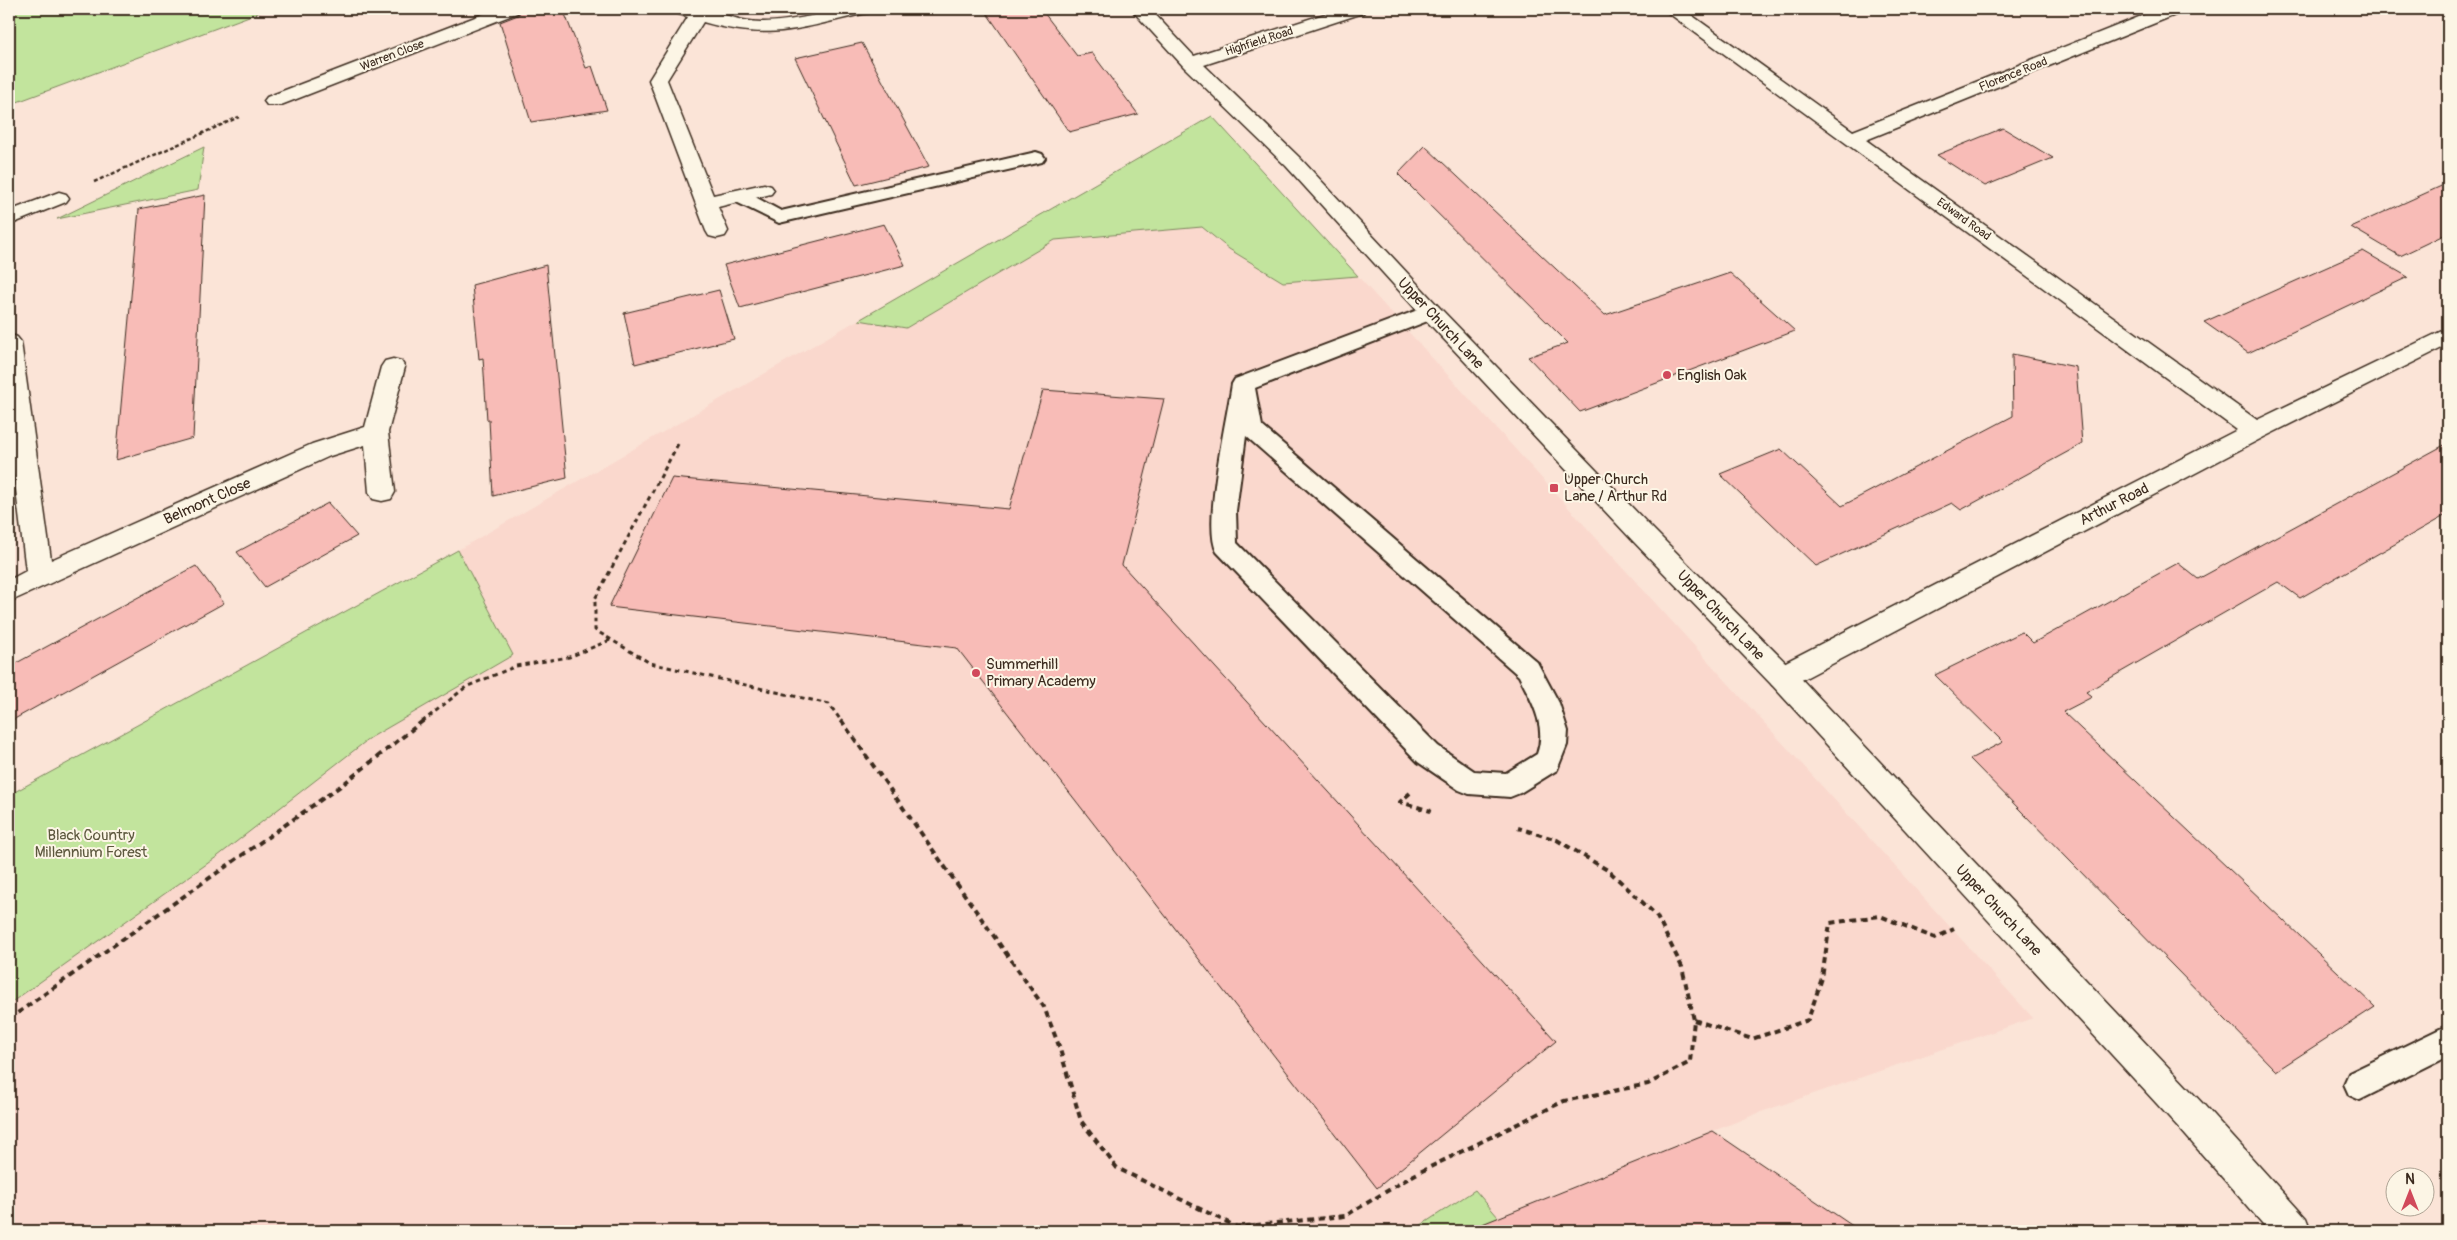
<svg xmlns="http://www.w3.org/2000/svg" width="2457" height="1240" viewBox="0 0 2457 1240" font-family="Pangolin,sans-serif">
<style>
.built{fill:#fad8cd}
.green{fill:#c2e49d;stroke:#7e875e}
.building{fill:#f8bcb7;stroke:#3b2a1e}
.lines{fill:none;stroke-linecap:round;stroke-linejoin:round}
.lane-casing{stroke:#3b2a1e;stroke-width:4}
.street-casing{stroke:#3b2a1e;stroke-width:3}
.secondary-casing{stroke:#3b2a1e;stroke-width:3}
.path-far2{stroke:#3b2a1e;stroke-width:2.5;stroke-dasharray:4 2.5;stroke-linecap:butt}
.path-far1{stroke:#3b2a1e;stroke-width:3;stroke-dasharray:4.5 4;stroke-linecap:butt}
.path{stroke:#3b2a1e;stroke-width:4;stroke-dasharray:6 4.5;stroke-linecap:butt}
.lane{fill:#fcf5e5;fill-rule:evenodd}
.street{fill:#fcf5e5;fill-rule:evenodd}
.secondary{fill:#fcf5e5;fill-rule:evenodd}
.poi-dot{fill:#d1495b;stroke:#fcf5e5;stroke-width:2}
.labels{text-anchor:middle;stroke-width:4;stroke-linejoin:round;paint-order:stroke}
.far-street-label{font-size:12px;fill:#3b2a1e;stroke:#fcf5e5}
.street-label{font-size:15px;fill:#3b2a1e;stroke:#fcf5e5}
.poi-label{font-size:15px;fill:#3b2a1e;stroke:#fcf5e5;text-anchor:start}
.park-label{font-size:15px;fill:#5d583e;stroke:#fcf5e5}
</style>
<rect width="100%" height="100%" fill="#fbe4d7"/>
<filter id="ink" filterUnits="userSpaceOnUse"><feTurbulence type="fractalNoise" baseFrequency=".02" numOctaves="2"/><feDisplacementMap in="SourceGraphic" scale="10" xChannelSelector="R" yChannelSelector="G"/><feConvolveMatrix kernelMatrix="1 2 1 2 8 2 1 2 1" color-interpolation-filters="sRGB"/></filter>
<g filter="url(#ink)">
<path class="built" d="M1212 116 2033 1018 1761 1112 1498 1217 1489 1231H9V795L458 550Z"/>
<path class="green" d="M9 9H268L9 105Z
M1212 116 1358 276 1283 282 1229 249 1202 227 1055 240 906 328 859 320Z
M204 147 198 190 57 219Z
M458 550 513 655 370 738 218 856 9 1004V795Z
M1475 1190 1498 1217 1489 1231H1412Z"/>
<path class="building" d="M522 9H563L586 68 592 66 607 110 531 122 500 22 518 15Z
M984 9H1041L1077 56 1092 53 1138 114 1069 132Z
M862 43 929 167 856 185 795 58Z
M2003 128 2053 158 1985 186 1937 155Z
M1425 146 1605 315 1730 273 1795 331 1580 412 1528 357 1568 343 1398 174Z
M2448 183V233L2400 256 2351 227Z
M205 195 193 438 116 460 139 209Z
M884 224 905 265 740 308 724 265Z
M2363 251 2408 277 2248 353 2204 322Z
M546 265 567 478 493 496 489 420H487L483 358 479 359 472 285Z
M719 290 734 339 635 364 624 313Z
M2012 354 2076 367 2082 444 1961 510 1952 503 1816 566 1720 474 1781 449 1842 506 2013 416Z
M1043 390 1164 399 1122 565 1556 1041 1377 1188 957 648 609 607 672 478 1009 509Z
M2448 443V514L2300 598 2278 582 2086 692 2092 697 2063 712 2375 1007 2276 1071 1970 759 2003 742 1935 675 2022 632 2033 643 2178 563 2198 579Z
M328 503 357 536 265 587 237 552Z
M196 566 224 603 9 722V667Z
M1713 1131 1860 1231H1470V1229Z"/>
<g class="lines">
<g class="lane-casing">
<path id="lane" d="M1036 152 1042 154 1045 158 1042 162 779 223 730 199 728 195 730 191H744L781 211Z
M1431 305 1438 307 1441 312 1438 317 1255 388 1262 426 1537 662 1559 703 1568 731 1567 745 1557 770 1520 793 1510 797 1469 794 1459 790 1418 762 1217 552C1202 526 1227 418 1232 384L1235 379ZM1246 436 1519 676C1532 702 1547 726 1537 754L1506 773 1474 771 1438 746 1237 543 1236 511Z
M2448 1025V1056L2360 1100 2349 1095 2344 1084 2349 1073Z"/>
</g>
<g class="street-casing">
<path id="street" d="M496 9H520L517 13 281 105H267L264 101 267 97Z
M673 9C681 8 692 8 700 9 722 12 741 23 764 22 801 22 834 7 871 9L868 13 862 14C798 29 769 41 703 22L667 80 713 195 764 184 771 186 774 190 771 194 718 207 728 231 725 236 717 238 709 236 706 231 649 80 688 17 676 13Z
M1663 9H1683L1853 131 2159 9H2183L2180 13 1866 140 2257 420 2448 328V345L2264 437 1792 685 1782 689 1772 685 1768 677 1772 669 2237 430Z
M59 192 66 194 69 198 66 202 9 225V211Z
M9 334 17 337 21 342 51 560 312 444 365 427 381 367 385 361 393 359 401 361 405 367 388 432 395 492 391 499 382 501 373 499 369 492 365 445 330 456 9 602V580L26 571 9 433Z"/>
</g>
<g class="secondary-casing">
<path id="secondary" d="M1131 9H1150L1194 56 1340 9H1366L1363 13 1204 65 1300 158 1439 307 1650 526 1792 669 2204 1105 2306 1218 2311 1231H2269L2180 1129 1772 685 1632 540 1423 317 1286 166 1184 67Z"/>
</g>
<path class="path-far2" d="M94 182 239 117"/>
<path class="path-far1" d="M678 444 595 599V630L650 663 829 704 842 722
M422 722 466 687 516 666 569 657 610 640"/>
<path class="path" d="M841 720 1044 1007 1059 1046 1081 1121 1117 1168 1237 1227 1345 1216 1414 1175 1564 1101 1648 1084 1690 1062 1694 1020 1682 967 1656 915 1609 871 1557 840 1518 828
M1410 793 1400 802 1431 811
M9 1019 342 785 424 720
M1694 1020 1752 1039 1808 1020 1822 978 1830 923 1880 916 1935 938 1954 929"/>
<use href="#lane" class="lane"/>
<use href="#street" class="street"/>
<use href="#secondary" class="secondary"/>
</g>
</g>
<g class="poi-dot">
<circle cx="1667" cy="375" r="5"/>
<rect x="1549" y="483" width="10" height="10" rx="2.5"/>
<circle cx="976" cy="673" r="5"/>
</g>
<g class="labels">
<g class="far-street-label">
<text transform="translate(1259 41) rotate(-18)" y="4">Highfield Road</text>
<text transform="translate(392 55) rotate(-21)" y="4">Warren Close</text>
<text transform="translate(2013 74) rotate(-22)" y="4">Florence Road</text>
<text transform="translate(1964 219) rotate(36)" y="4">Edward Road</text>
</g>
<g class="street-label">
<text transform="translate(1441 323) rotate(47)" y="5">Upper Church Lane</text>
<text transform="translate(207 501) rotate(-24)" y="5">Belmont Close</text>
<text transform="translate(2114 504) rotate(-27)" y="5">Arthur Road</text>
<text transform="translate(1721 615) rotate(46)" y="5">Upper Church Lane</text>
<text transform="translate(1999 910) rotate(47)" y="5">Upper Church Lane</text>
</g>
<g class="poi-label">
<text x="1677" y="380">English Oak</text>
<text x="1564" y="484">Upper Church<tspan x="1564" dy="17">Lane / Arthur Rd</tspan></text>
<text x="986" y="669">Summerhill<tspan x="986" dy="17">Primary Academy</tspan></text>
</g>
<g class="park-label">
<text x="91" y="840">Black Country<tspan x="91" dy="17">Millennium Forest</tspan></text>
</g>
</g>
<rect width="2457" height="1240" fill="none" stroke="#fcf5e5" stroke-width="30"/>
<rect x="15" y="15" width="2427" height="1210" fill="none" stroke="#3b2a1e" stroke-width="2" filter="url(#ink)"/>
<g transform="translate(2410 1192)"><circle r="24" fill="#fcf5e5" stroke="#afa495"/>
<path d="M0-4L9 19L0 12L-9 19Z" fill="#d1495b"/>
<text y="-8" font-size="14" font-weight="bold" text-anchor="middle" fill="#3b2a1e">N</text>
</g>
</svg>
